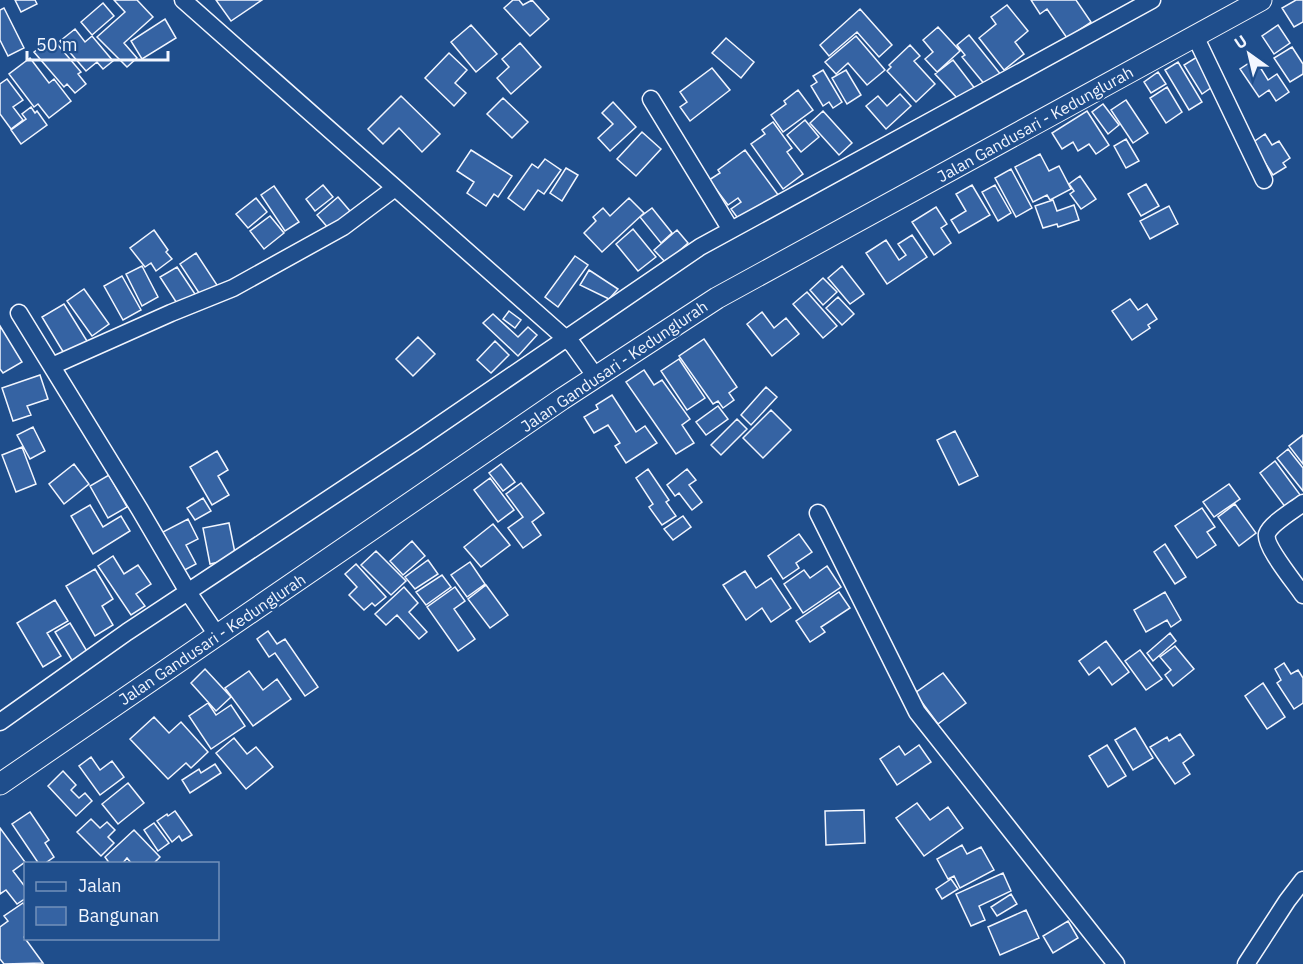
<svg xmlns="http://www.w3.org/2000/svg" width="1303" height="964" viewBox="0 0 1303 964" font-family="'IBM Plex Sans',sans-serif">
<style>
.building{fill:#3563a3;stroke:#f2f6ff;stroke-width:1.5}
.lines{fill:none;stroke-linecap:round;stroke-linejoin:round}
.minor-casing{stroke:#f2f6ff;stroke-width:19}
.tertiary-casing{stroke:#f2f6ff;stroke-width:23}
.minor{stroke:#1f4e8c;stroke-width:16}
.tertiary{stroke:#1f4e8c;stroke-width:21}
.labels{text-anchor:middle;stroke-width:4.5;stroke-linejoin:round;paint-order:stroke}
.street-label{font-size:16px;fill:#f2f6ff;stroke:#1f4e8c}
</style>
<rect width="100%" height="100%" fill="#1f4e8c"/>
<path class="building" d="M15 0H35L37 4 21 12Z
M114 0H137L153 17 124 43 137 58 127 67 97 37 125 12Z
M216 0H262L231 21Z
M513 0H519L523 5 532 0 549 19 530 36 504 8Z
M1031 0H1076L1091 22 1067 38 1047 9 1040 14Z
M1296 0H1303V22L1294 27 1282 8Z
M103 3 114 16 92 35 81 22Z
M1007 5 1028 31 1015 42 1024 54 1004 70 979 38 996 24 991 17Z
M4 8 24 48 8 56 0 40V10Z
M860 9 892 45 879 57 857 32 829 56 820 45Z
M165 19 176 38 142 59 131 41Z
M471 25 497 54 476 72 451 42Z
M1278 25 1290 43 1274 54 1262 36Z
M938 27 960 51 937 72 925 59 933 52 923 40Z
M75 29 85 42 92 36 113 61 103 69 97 62 86 71 60 41Z
M969 35 1002 76 986 86 962 57 965 55 957 45Z
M856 36 885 70 867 85 848 63 836 74 825 62Z
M52 38 81 72 78 74 86 84 75 93 67 84 64 87 34 52Z
M726 38 754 62 741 78 712 53Z
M520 43 541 67 511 94 497 78 509 67 502 59Z
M910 45 920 56 914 61 935 84 916 102 887 71 891 67 889 65Z
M1292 47 1303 64V74L1290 82 1274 58Z
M449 53 467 70 455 83 466 93 454 106 425 78Z
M1197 57 1215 85 1202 94 1184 65Z
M30 58 49 83 54 79 71 101 49 118 38 104 34 107 9 74Z
M1255 59 1268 80 1277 74 1289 92 1276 101 1269 90 1259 97 1240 69Z
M953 60 976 90 958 99 935 74Z
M1178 62 1202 102 1189 110 1165 70Z
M712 68 730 90 690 121 680 107 687 102 680 92Z
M823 70 842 102 833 108 829 102 823 106 811 86 817 82 813 76Z
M846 70 861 95 847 104 832 78Z
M1158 72 1166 84 1151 93 1144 82Z
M7 79 23 100 13 107 23 120 11 129 0 114V84Z
M1167 87 1182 112 1166 123 1150 98Z
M798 90 813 110 783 132 771 115 786 104 784 101Z
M900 94 911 106 886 129 866 106 878 96 887 106Z
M401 96 440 134 422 152 399 128 383 144 368 129Z
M503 98 528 122 512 138 487 114Z
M1126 100 1148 133 1133 143 1111 110Z
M613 102 636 127 610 151 598 138 613 124 602 113Z
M1103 104 1119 125 1108 134 1092 112Z
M31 107 35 113 37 111 47 125 21 144 11 130 26 119 22 114Z
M823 111 852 143 839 155 810 123Z
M1087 111 1109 145 1096 154 1089 144 1078 151 1073 142 1062 149 1052 133Z
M805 120 819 137 801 152 787 135Z
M773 122 792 148 787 152 803 174 783 189 751 144 765 134 762 130Z
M642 132 661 149 636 176 617 159Z
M1265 134 1272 145 1279 141 1290 158 1283 163 1286 167 1273 175 1252 143Z
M1126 139 1139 161 1126 168 1114 146Z
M471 150 512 176 498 197 494 194 486 206 467 193 474 182 457 171Z
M745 150 779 196 740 221 731 209 741 202 738 198 728 205 709 180 720 173 718 170Z
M1040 154 1049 171 1059 166 1071 189 1050 200 1047 195 1033 202 1015 167Z
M545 159 561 170 544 194 538 190 524 210 508 198 532 164 538 168Z
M566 168 578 175 562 201 550 193Z
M1011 169 1032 208 1016 217 995 178Z
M1080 176 1096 199 1081 209 1070 194 1074 191 1069 184Z
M1146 184 1159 206 1141 216 1128 194Z
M323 185 333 197 315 211 306 199Z
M972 185 990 215 959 233 951 220 966 211 956 194Z
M995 185 1011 213 998 221 982 192Z
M274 186 299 222 285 231 261 195Z
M338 197 350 211 329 229 317 215Z
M256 198 267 212 248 228 236 214Z
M629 198 644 213 602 252 584 233 596 221 593 217 603 208 610 216Z
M1053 200 1057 211 1074 205 1079 220 1058 227 1057 224 1043 228 1035 206Z
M1169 206 1178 224 1150 239 1140 221Z
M936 207 947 224 941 228 951 243 934 255 912 222Z
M652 208 672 233 661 243 640 217Z
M270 216 284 233 264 249 250 231Z
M633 229 656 257 638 271 616 244Z
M154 230 168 250 166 252 172 259 156 271 151 263 145 267 130 248Z
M677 230 688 243 666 263 654 250Z
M912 235 927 257 887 284 866 253 886 240 899 260 906 255 898 244Z
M196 253 217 285 201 296 180 264Z
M575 256 588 265 558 307 545 297Z
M142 266 158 297 142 306 126 274Z
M842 266 864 294 850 304 828 278Z
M177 267 197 297 180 308 160 277Z
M589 270 618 289 609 299 580 285Z
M122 276 141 310 123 320 104 286Z
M823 278 837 292 823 305 810 290Z
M84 289 109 324 92 336 67 301Z
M807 292 837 326 823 338 793 304Z
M838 297 854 314 842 325 826 308Z
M1130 299 1138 310 1147 304 1157 319 1148 325 1150 328 1132 340 1112 311Z
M64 304 87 341 65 355 42 317Z
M509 311 521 320 515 328 503 319Z
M762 312 774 328 786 318 799 334 772 356 747 324Z
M493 314 518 337 528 327 537 335 518 356 483 323Z
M0 326 22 362 3 373 0 369Z
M418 337 435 354 413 376 396 359Z
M704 339 737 387 729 393 734 400 723 408 718 401 713 404 679 356Z
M495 341 509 355 491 373 477 360Z
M679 359 705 398 687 410 661 371Z
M644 370 654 385 662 380 690 419 682 425 694 443 676 454 626 382Z
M40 375 48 399 27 406 31 415 13 421 2 388Z
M766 387 777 397 751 425 741 415Z
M612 395 636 432 645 426 657 443 626 463 615 446 620 443 608 425 594 433 584 417 598 409 596 405Z
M718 406 728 419 706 435 696 422Z
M771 410 791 430 763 458 743 438Z
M737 419 747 429 721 455 711 445Z
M33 427 45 451 30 459 17 435Z
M955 431 978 476 959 485 937 440Z
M1303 435V464L1289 446Z
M22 447 36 484 16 492 2 455Z
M1288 449 1303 468V491L1277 458Z
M217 451 228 470 218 476 229 495 212 505 190 467Z
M1275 461 1301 496 1286 508 1260 473Z
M74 464 89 484 64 504 49 484Z
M501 464 515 482 503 491 489 473Z
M648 469 669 500 666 502 676 516 662 525 649 507 653 504 636 478Z
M687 469 696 480 689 485 702 502 692 510 679 493 675 496 667 485Z
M109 475 127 507 108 518 90 486Z
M490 478 514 510 498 522 474 490Z
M521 483 544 513 532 522 541 535 523 548 508 528 523 517 506 494Z
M1229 484 1240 499 1214 517 1203 502Z
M203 498 211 511 195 520 187 508Z
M1235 504 1256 533 1239 546 1218 517Z
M90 505 103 527 121 516 130 531 93 554 71 516Z
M1202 508 1215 527 1207 532 1216 545 1197 558 1175 526Z
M683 516 691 527 673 540 664 529Z
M188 519 198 539 186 545 196 564 179 573 159 534Z
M229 523 236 558 210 564 203 528Z
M493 524 510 545 481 567 464 547Z
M799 534 812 552 796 563 799 568 783 579 768 556Z
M412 541 425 556 403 575 390 561Z
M1165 544 1186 577 1175 584 1154 552Z
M376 551 406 581 391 595 361 565Z
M113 556 124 574 138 565 151 584 136 594 145 606 131 615 98 566Z
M428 560 438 574 415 589 405 577Z
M470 562 485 584 467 597 451 575Z
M356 564 386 597 375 606 372 603 364 610 349 595 357 587 345 574Z
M827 566 841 587 803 613 784 584 804 570 810 578Z
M95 569 113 599 102 606 113 625 95 636 66 586Z
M745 571 756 588 771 578 791 608 771 622 762 608 746 620 723 585Z
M442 575 451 587 426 605 416 592Z
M486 585 508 615 490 628 468 599Z
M404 587 418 603 409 612 427 632 419 639 397 615 386 625 375 614Z
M455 587 465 601 454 609 475 639 458 651 427 607Z
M839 592 850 608 821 627 825 632 810 642 796 621Z
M1165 592 1181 620 1171 627 1167 620 1146 632 1134 610Z
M55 600 68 621 47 633 61 656 43 667 17 623Z
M70 623 91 658 76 667 55 632Z
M268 631 277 644 285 639 318 687 305 696 275 653 269 657 257 639Z
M1170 633 1176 641 1153 661 1147 653Z
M1106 641 1129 672 1112 685 1099 667 1089 675 1079 661Z
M1175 646 1194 669 1173 686 1165 675 1171 670 1160 657Z
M1140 650 1162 679 1146 690 1125 661Z
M1284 663 1291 674 1298 670 1303 678V703L1294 709 1277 683 1281 680 1275 669Z
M205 669 231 697 216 711 191 683Z
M249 671 263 690 277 679 291 699 253 726 225 688Z
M943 673 966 703 938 724 915 693Z
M1263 683 1285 717 1267 729 1245 696Z
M208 703 216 715 231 705 245 726 211 749 189 716Z
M154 717 169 733 181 722 208 752 191 768 186 763 168 779 130 739Z
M1135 728 1153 758 1133 770 1115 740Z
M1180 734 1194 755 1183 763 1190 774 1175 784 1150 747 1167 737 1169 741Z
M234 738 247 754 256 747 273 767 246 789 216 753Z
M919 745 931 762 897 785 880 759 899 746 905 755Z
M1107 745 1126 776 1108 787 1089 756Z
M91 757 100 770 112 761 124 777 100 795 79 766Z
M215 764 221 773 190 793 182 780 199 769 201 773Z
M63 771 76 785 71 790 79 798 85 793 92 801 76 816 48 786Z
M128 783 144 803 118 824 102 804Z
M917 803 930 820 948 807 963 828 924 856 896 818Z
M864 810 865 843 826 845 825 811Z
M175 811 192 835 182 841 179 836 172 842 157 821 167 814 168 816Z
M30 812 49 840 45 843 54 857 44 864H39L12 824Z
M91 819 100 828 107 822 115 830 108 837 114 843 101 856 77 832Z
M154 823 169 843 158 851 144 830Z
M0 828 25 862 13 871 26 888V898L17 904 6 890 0 894Z
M134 830 160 857 153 864H132L127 858 122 864H110L105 857Z
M962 845 967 854 981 847 994 870 960 888 954 876 948 879 937 859Z
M1003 873 1011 891 979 906 985 920 971 926 956 894Z
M951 879 958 889 942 899 936 889Z
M1011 894 1017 904 997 916 991 907Z
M23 903 26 907V935L24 937 43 963 4 964 0 959V927L8 921 4 916Z
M1026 910 1039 938 1000 955 988 927Z
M1068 921 1078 938 1053 953 1043 936Z"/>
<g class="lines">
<g class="minor-casing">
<path id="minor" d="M183 0 573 345 596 377
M1195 36 1264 180
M651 99 731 230
M19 313 140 510 188 592 217 635
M52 366 171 313 233 288 343 227 395 188
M1303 503C1294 510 1270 524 1267 534 1264 546 1296 584 1303 595
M818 513 917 712 1116 964
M0 722 127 632 416 441 700 247 1152 0
M1246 964 1287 901 1303 880"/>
</g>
<g class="tertiary-casing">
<path id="tertiary" d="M0 784 562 399 717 298 1261 0"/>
</g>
<use href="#minor" class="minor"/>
<use href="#tertiary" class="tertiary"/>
</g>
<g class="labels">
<g class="street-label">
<text transform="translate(1035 124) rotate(-29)" y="6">Jalan Gandusari - Kedunglurah</text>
<text transform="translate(614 366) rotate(-34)" y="6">Jalan Gandusari - Kedunglurah</text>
<text transform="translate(212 639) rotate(-34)" y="6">Jalan Gandusari - Kedunglurah</text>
</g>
</g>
<rect x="24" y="862" width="195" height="78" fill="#1f4e8c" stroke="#7391ba" stroke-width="1.5"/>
<rect x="36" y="882" width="30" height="9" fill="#1f4e8c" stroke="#7391ba" stroke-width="1.5"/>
<text x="78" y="892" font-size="18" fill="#f2f6ff">Jalan</text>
<rect x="36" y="907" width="30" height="18" fill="#3563a3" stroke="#7391ba" stroke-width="1.5"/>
<text x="78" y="922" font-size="18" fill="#f2f6ff">Bangunan</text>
<g transform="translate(1249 54) rotate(326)" stroke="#1f4e8c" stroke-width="4.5" paint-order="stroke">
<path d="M0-4.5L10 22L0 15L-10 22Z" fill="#f2f6ff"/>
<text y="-9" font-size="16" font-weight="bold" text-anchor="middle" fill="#f2f6ff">U</text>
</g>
<path d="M27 51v9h141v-9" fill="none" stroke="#f2f6ff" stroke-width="3"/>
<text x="36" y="51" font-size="18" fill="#f2f6ff" stroke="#1f4e8c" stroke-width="4.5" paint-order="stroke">50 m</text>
</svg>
